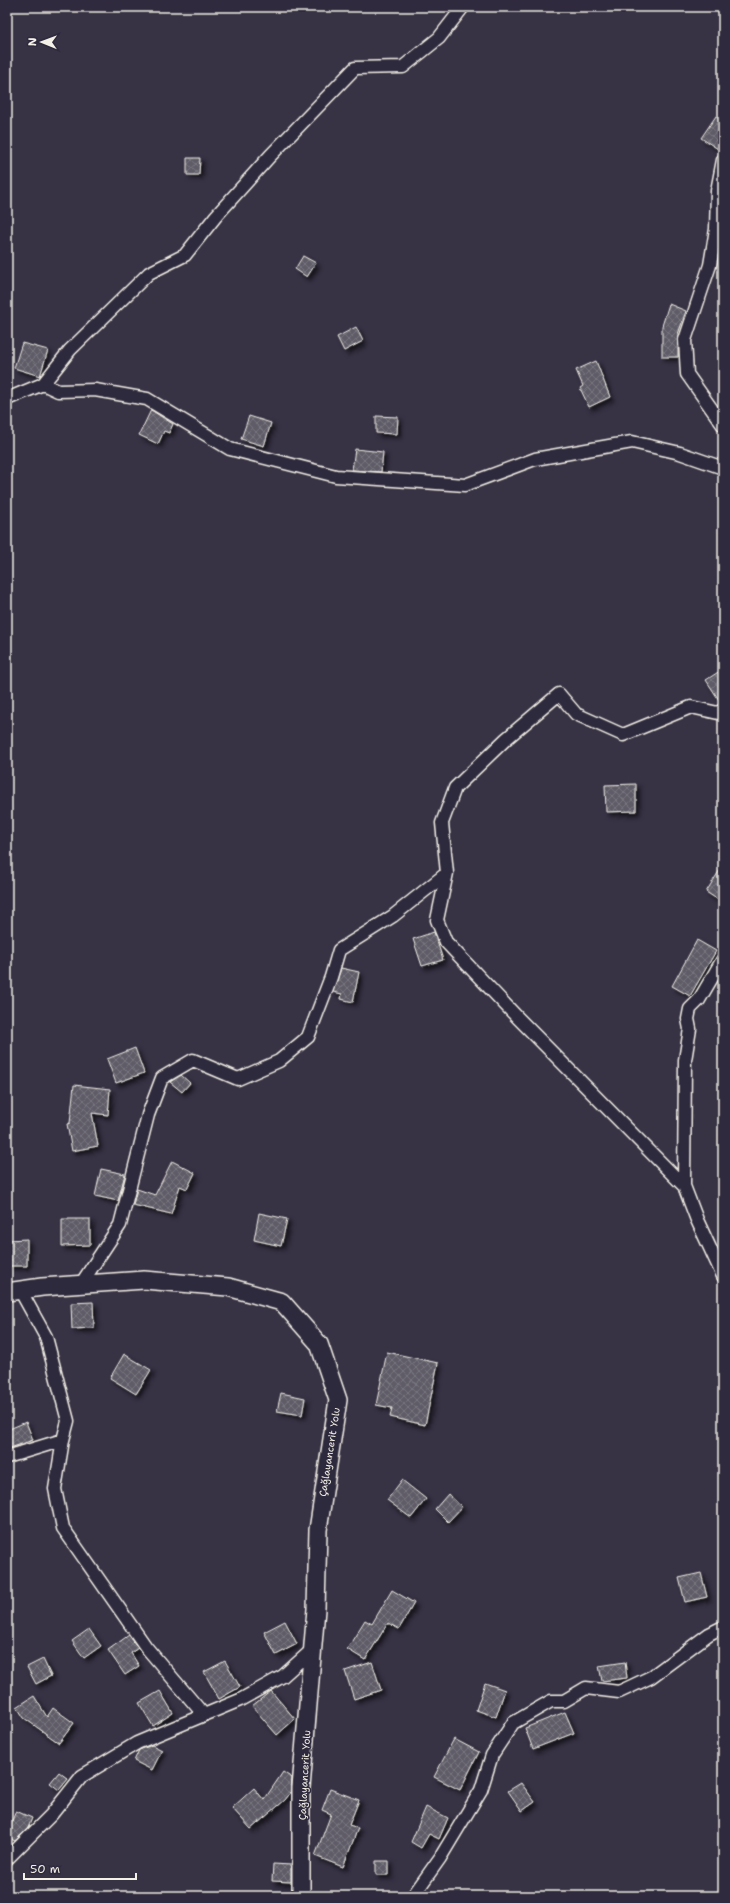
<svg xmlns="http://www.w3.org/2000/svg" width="730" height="1903" viewBox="0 0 730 1903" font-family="'Shantell Sans',sans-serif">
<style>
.building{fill:url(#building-cross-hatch);stroke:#f4f1e8;filter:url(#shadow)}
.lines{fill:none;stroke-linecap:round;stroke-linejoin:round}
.minor-casing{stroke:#f4f1e8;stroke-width:15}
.secondary-casing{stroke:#f4f1e8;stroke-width:20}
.minor{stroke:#2f2a3d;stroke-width:12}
.secondary{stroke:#2f2a3d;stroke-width:17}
.labels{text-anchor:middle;stroke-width:3;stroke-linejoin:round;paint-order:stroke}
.street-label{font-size:10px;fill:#f4f1e8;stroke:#2f2a3d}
</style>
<defs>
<pattern id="building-cross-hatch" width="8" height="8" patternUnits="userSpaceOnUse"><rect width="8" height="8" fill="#5f5c67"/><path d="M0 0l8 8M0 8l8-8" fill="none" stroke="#77747d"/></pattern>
<filter id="shadow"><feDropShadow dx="3.5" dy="3.5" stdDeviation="2" flood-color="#0009"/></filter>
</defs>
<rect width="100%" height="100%" fill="#373244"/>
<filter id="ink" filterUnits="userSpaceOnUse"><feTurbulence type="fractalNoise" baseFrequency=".025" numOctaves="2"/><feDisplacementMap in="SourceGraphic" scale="8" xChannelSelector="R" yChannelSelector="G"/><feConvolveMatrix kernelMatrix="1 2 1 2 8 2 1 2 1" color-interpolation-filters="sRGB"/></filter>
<g filter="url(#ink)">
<path class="building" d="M716 116 723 121V142L718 149 701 138Z
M187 158H200L199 175H187Z
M303 256 316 263 307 277 295 269Z
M669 304 686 311 678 334V357H662V326Z
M356 327 363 341 344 351 337 337Z
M22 343 48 350 40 376 14 368Z
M596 361 610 397 589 407 580 388 583 386 576 370Z
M151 410 173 424 169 433 164 431 158 444 139 435Z
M249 416 271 423 264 446 241 439Z
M376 416 398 417 397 434 376 433Z
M355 449 383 452 381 472 352 470Z
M723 669V703H721L706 680Z
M636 784V811L606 812 605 785Z
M723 865V903L706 892Z
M434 932 443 960 422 966 413 939Z
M697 940 716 951 690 996 672 986Z
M341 968 359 972 353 1002 341 999 342 994 333 992Z
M135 1048 144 1073 116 1083 107 1059Z
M181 1075 190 1083 182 1092 170 1082Z
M74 1085 110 1089 108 1115 92 1113 98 1146 72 1151 67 1124 70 1123Z
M172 1161 195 1173 187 1189 180 1186 171 1214 133 1205 137 1189 155 1195Z
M101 1169 125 1174 118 1201 95 1196Z
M259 1213 287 1219 281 1246 254 1240Z
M62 1219H90V1245L62 1246Z
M27 1239V1266H7V1240Z
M93 1302 94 1328 72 1329 71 1303Z
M387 1352 438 1363 425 1425 390 1417 392 1408 376 1405Z
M124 1354 151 1370 136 1394 110 1378Z
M281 1393 305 1398 302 1415 277 1411Z
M26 1422 33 1440 10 1448 7 1440V1430Z
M402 1480 426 1499 411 1518 387 1500Z
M448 1494 462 1507 448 1522 435 1509Z
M701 1573 707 1597 685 1602 679 1578Z
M392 1590 414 1603 399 1629 388 1623 365 1660 347 1649 365 1620 372 1624Z
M285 1621 297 1644 276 1655 264 1632Z
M89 1629 101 1646 84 1658 72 1641Z
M129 1635 138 1648 131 1653 139 1666 125 1675 108 1650Z
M43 1659 51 1676 36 1684 27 1667Z
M225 1661 240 1687 219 1699 204 1672Z
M372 1662 381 1690 354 1699 345 1671Z
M625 1662 627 1678 602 1681 599 1666Z
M485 1683 505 1690 496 1717 476 1710Z
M160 1691 173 1713 153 1726 139 1703Z
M271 1691 295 1719 277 1735 252 1706Z
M34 1696 47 1717 53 1708 74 1723 59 1743 24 1718 17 1707Z
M565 1712 574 1733 533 1749 525 1728Z
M454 1739 479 1752 460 1790 434 1777Z
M152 1745 162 1750 152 1770 134 1761 139 1750Z
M59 1772 68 1779 59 1790 50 1783Z
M283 1772 292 1778 291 1792 285 1800 251 1829 232 1808 254 1788 264 1800Z
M521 1783 535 1802 522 1811 508 1791Z
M330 1789 359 1800 349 1825 358 1828 343 1867 315 1856 331 1814 322 1810Z
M426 1807 448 1818 439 1839 429 1834 421 1848 411 1842Z
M16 1811 32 1818 28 1828 15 1841 7 1837V1832Z
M376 1861H389V1875H376Z
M273 1864 291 1865V1882L272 1881Z"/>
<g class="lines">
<g class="minor-casing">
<path id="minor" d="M723 160 717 191 716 229 710 265 685 340 687 374 723 425
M43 384 58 391 95 390 147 399 230 449 336 476 465 485 535 459 632 442 680 453 723 468
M7 399 43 384 70 350 149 273 185 255 216 216 270 156 355 68 403 67 439 38 463 7
M723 959 699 1000 690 1009 688 1019 690 1029 685 1060 684 1186 697 1220 723 1276
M684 1186 518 1018 446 942 437 920 447 873 442 823 455 788 506 739 559 694 576 714 623 735 691 707 718 713 723 710
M81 1284 120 1225 148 1115 162 1078 193 1060 238 1079 279 1061 308 1037 331 977 339 950 393 916 447 873
M20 1290 46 1337 68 1421 63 1440 55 1489 63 1528 146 1647 204 1715
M7 1457 63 1440
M7 1859 51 1815 82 1776 137 1743 240 1700 283 1676 313 1649
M413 1896 440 1858 481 1790 492 1755 513 1723 551 1701H564L586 1688 619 1692 651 1677 709 1634 723 1627"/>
</g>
<g class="secondary-casing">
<path id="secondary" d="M7 1292 42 1287 144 1280 228 1287 282 1302 319 1344 338 1400 318 1530 316 1609 301 1788V1896"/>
</g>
<use href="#minor" class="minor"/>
<use href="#secondary" class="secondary"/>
</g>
</g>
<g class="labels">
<g class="street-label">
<text transform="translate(329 1452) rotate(-81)" y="4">Çağlayancerit Yolu</text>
<text transform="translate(304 1775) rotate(-87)" y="4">Çağlayancerit Yolu</text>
</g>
</g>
<rect width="730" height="1903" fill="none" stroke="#2f2a3d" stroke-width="24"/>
<rect x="12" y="12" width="706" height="1879" fill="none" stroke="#f4f1e8" stroke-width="1.5" filter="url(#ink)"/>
<g transform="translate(42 42) rotate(271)" stroke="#2f2a3d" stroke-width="3" paint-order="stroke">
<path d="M0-3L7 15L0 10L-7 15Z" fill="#f4f1e8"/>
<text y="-6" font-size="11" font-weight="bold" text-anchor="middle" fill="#f4f1e8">N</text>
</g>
<path d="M24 1873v6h112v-6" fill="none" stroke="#f4f1e8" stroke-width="2"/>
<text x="30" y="1873" font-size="12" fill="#f4f1e8" stroke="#2f2a3d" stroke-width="3" paint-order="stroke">50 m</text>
</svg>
